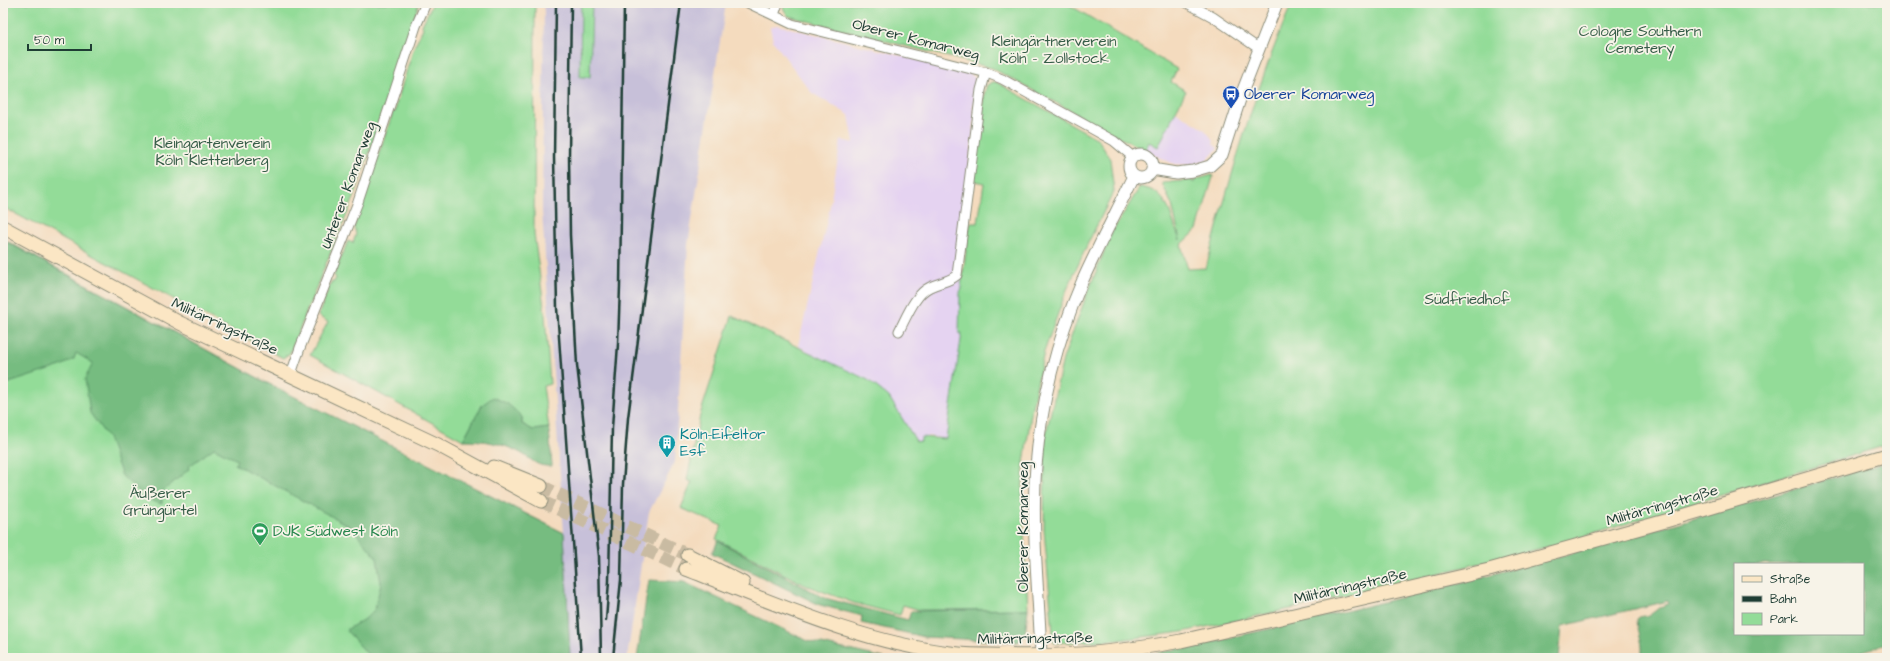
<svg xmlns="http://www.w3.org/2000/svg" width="1890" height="661" viewBox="0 0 1890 661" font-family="'Architects Daughter',sans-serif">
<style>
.built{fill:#e5d3f1}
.industrial{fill:#c7c0d9}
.green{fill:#93dc98;stroke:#598c66}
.forest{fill:#76bc80;stroke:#4a7c5a;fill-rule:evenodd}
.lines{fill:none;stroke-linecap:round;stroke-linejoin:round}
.secondary-tunnel{stroke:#c9bba2;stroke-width:13;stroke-dasharray:13 6;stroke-linecap:butt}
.minor-casing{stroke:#8a8c79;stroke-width:11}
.tertiary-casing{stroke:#8a8c79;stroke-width:13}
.secondary-casing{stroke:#8a8c79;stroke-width:15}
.minor{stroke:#fff;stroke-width:9}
.tertiary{stroke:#fff;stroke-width:11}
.secondary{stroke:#fbe6c4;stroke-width:13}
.rail{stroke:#1f3d34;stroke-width:2.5}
.labels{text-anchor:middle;stroke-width:3.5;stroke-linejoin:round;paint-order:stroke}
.park-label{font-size:15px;fill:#365d48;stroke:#f7f3e8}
.street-label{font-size:15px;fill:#1f3d34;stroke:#f7f3e8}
.transit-label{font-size:15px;fill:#164399;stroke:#f7f3e8;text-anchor:start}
.culture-label{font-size:15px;fill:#0d838f;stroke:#f7f3e8;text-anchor:start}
.leisure-label{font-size:15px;fill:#27864d;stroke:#f7f3e8;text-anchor:start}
</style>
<rect width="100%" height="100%" fill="#f7f3e8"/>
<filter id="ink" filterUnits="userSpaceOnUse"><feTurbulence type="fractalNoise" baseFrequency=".025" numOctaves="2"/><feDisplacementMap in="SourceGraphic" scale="8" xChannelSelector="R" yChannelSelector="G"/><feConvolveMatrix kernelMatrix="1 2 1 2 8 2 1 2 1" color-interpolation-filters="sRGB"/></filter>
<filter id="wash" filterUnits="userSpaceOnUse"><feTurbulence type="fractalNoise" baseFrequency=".012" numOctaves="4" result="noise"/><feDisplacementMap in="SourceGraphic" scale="16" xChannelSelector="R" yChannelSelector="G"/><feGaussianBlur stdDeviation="0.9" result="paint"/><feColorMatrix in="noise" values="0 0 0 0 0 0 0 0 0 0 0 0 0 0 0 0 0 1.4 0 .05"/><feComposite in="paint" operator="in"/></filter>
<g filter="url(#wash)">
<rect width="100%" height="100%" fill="#f4dbbe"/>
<path class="built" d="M777 25 968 72 975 78 977 85 973 107 975 117 957 268 962 280 960 294V333H962L946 439 928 436 921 442 916 441 889 397 875 386 798 346 829 212 841 140 854 143 849 115 812 93 773 41 770 27Z
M1176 112 1204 129 1214 141 1213 144 1218 148 1212 155 1205 161 1190 165 1174 164 1145 151 1149 142 1158 147Z"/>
<path class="industrial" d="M544 3H726L688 245 675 462 649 512 627 658H570L564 533 542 211Z"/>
<path class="green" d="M3 3H419L354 198 322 273 290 353 283 358 3 207Z
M433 3H535L534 234 545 314 550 384 543 386 549 428 533 430 522 424V417L482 405 463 440 310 355 328 322 318 316 331 282H334L336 278 334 275 348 241 353 243 356 234 354 227 393 112 396 111V105L414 47 423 28 422 25Z
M581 3H592L590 77H580Z
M784 3H1066L1177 69 1171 82 1186 91 1158 147 1149 142 1145 151 992 68 788 16 783 8Z
M1292 3H1887V445L1559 544 1308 605 1182 632 1118 640 1054 643 1044 530 1045 438 1063 359 1087 294 1112 232 1140 187C1170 191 1170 218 1180 240L1172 205 1162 183 1192 180V182H1195L1194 180 1212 175 1213 177 1197 230 1181 245 1188 269 1206 268C1230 178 1255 89 1292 3Z
M993 82H996L1098 139 1110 159 1114 191 1088 243 1065 294 1044 352 1032 407 1024 463 1022 497 1028 609 920 610 903 605 900 615 854 603 805 585 716 539 722 526 681 508 692 482 687 480 700 415 732 316 868 380 889 397 916 441 921 442V437L946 439 962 333H959L960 294 970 223H978L984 183 974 181 984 95 987 85Z
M3 239 271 385 564 533 570 658H3Z"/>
<path class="forest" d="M3 240 271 385 564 533 570 658H371L346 630 366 618 375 609 381 583 377 558 351 527 235 464 237 460 214 448 188 467 189 469 162 492V504L149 500 122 476 108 438 90 413 85 379 93 363 76 353 74 359 61 366 3 385Z
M493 397 508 404 522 417V424L533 430 549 428 552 466C535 467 534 460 519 452 502 443 482 440 463 440L482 405Z
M1887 462V644L1838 658H1641C1645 644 1637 632 1637 619 1641 615 1644 617 1649 615 1657 611 1658 606 1669 604L1668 601 1562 626 1559 658H1132C1388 608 1638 536 1887 462ZM1735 564H1863V634H1735Z
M718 541 825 598 908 620 911 611 1028 609 1025 636 1018 642 925 637 861 623 862 616 820 605 712 553Z
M649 580 684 582 808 641 884 658H637Z"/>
</g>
<g filter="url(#ink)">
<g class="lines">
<path class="secondary-tunnel" d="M541 486 688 555
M541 501 686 569"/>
<g class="minor-casing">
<path id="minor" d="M748 3 792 24 987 73 1002 79 1114 141 1133 157
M1187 3 1213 17 1258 48
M774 15 778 3
M899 331C907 316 915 294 930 287 940 282 949 282 957 275L981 90 986 72
M291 374 300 348 358 202 416 26 426 3"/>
</g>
<g class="tertiary-casing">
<path id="tertiary" d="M1129 166a12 12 0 1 1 24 0a12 12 0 1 1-24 0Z
M1152 169 1176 173 1193 171 1210 166 1222 155 1243 90 1277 3
M1041 656C1039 593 1031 529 1036 466 1041 403 1057 340 1082 282 1098 246 1117 211 1134 176"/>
</g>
<g class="secondary-casing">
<path id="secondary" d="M3 227 180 323 438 445 541 501
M494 467 541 486
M688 555 743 583
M686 569C770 601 859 642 950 653 962 655 976 655 989 655 1053 658 1117 653 1181 641L1489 570 1669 520 1887 455"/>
</g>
<use href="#minor" class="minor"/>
<use href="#tertiary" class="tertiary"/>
<use href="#secondary" class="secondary"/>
<path class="rail" d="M556 3 554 157 557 308 581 658
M571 3 569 156 570 235 577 365 599 556 601 658
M606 620 609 581 612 428 618 344 620 286 624 3
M613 658 621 580 623 484 628 418 681 3"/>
</g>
</g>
<defs>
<g id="bus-pin" transform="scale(0.9)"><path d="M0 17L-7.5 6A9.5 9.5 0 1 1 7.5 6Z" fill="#1a4fb4" stroke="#f7f3e8"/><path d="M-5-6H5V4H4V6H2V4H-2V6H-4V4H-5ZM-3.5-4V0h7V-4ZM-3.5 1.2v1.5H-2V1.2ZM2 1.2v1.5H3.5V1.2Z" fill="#fff"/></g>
<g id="building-pin" transform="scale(0.9)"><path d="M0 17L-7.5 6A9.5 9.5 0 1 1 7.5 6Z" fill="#0f9aa8" stroke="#f7f3e8"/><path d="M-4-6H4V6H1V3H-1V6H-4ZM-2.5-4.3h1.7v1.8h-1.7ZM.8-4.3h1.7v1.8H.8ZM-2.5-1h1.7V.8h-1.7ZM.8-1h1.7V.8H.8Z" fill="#fff"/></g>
<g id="stadium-pin" transform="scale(0.9)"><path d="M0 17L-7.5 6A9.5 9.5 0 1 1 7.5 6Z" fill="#2e9e5b" stroke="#f7f3e8"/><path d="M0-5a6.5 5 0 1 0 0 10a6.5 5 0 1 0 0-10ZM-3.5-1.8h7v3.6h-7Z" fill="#fff"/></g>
</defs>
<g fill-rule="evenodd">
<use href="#bus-pin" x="1231" y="94"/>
<use href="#building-pin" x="667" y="443"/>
<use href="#stadium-pin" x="260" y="531"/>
</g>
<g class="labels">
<g class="park-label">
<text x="1640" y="36">Cologne Southern<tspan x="1640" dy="17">Cemetery</tspan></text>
<text x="1054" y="46">Kleingärtnerverein<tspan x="1054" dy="17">Köln - Zollstock</tspan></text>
<text x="212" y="148">Kleingartenverein<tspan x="212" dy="17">Köln Klettenberg</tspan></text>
<text x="1467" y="304">Südfriedhof</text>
<text x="160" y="498">Äußerer<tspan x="160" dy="17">Grüngürtel</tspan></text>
</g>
<g class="street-label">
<text transform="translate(916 39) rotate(14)" y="5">Oberer Komarweg</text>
<text transform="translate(348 185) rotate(-70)" y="5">Unterer Komarweg</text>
<text transform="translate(225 326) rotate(25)" y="5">Militärringstraße</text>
<text transform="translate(1662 505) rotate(-16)" y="5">Militärringstraße</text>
<text transform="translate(1023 527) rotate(-90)" y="5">Oberer Komarweg</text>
<text transform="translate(1350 586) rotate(-13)" y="5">Militärringstraße</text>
<text transform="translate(1035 638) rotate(-1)" y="5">Militärringstraße</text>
</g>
<g class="transit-label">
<text x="1244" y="99">Oberer Komarweg</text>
</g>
<g class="culture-label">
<text x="680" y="439">Köln-Eifeltor<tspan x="680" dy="17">Esf</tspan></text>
</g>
<g class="leisure-label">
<text x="273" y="536">DJK Südwest Köln</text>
</g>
</g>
<rect width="1890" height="661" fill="none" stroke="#f7f3e8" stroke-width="16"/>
<rect x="1734" y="563" width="130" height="72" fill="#f7f3e8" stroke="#a1aaa0"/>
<rect x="1742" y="576" width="20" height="6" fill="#fbe6c4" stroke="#a1aaa0"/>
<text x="1770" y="583" font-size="12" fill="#1f3d34">Straße</text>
<rect x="1742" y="596" width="20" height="6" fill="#1f3d34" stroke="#a1aaa0"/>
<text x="1770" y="603" font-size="12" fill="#1f3d34">Bahn</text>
<rect x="1742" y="613" width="20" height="12" fill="#93dc98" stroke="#a1aaa0"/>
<text x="1770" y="623" font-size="12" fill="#1f3d34">Park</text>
<path d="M28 44v6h63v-6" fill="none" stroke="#1f3d34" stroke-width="2"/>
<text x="34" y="44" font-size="12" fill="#1f3d34" stroke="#f7f3e8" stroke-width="3" paint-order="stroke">50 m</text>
</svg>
